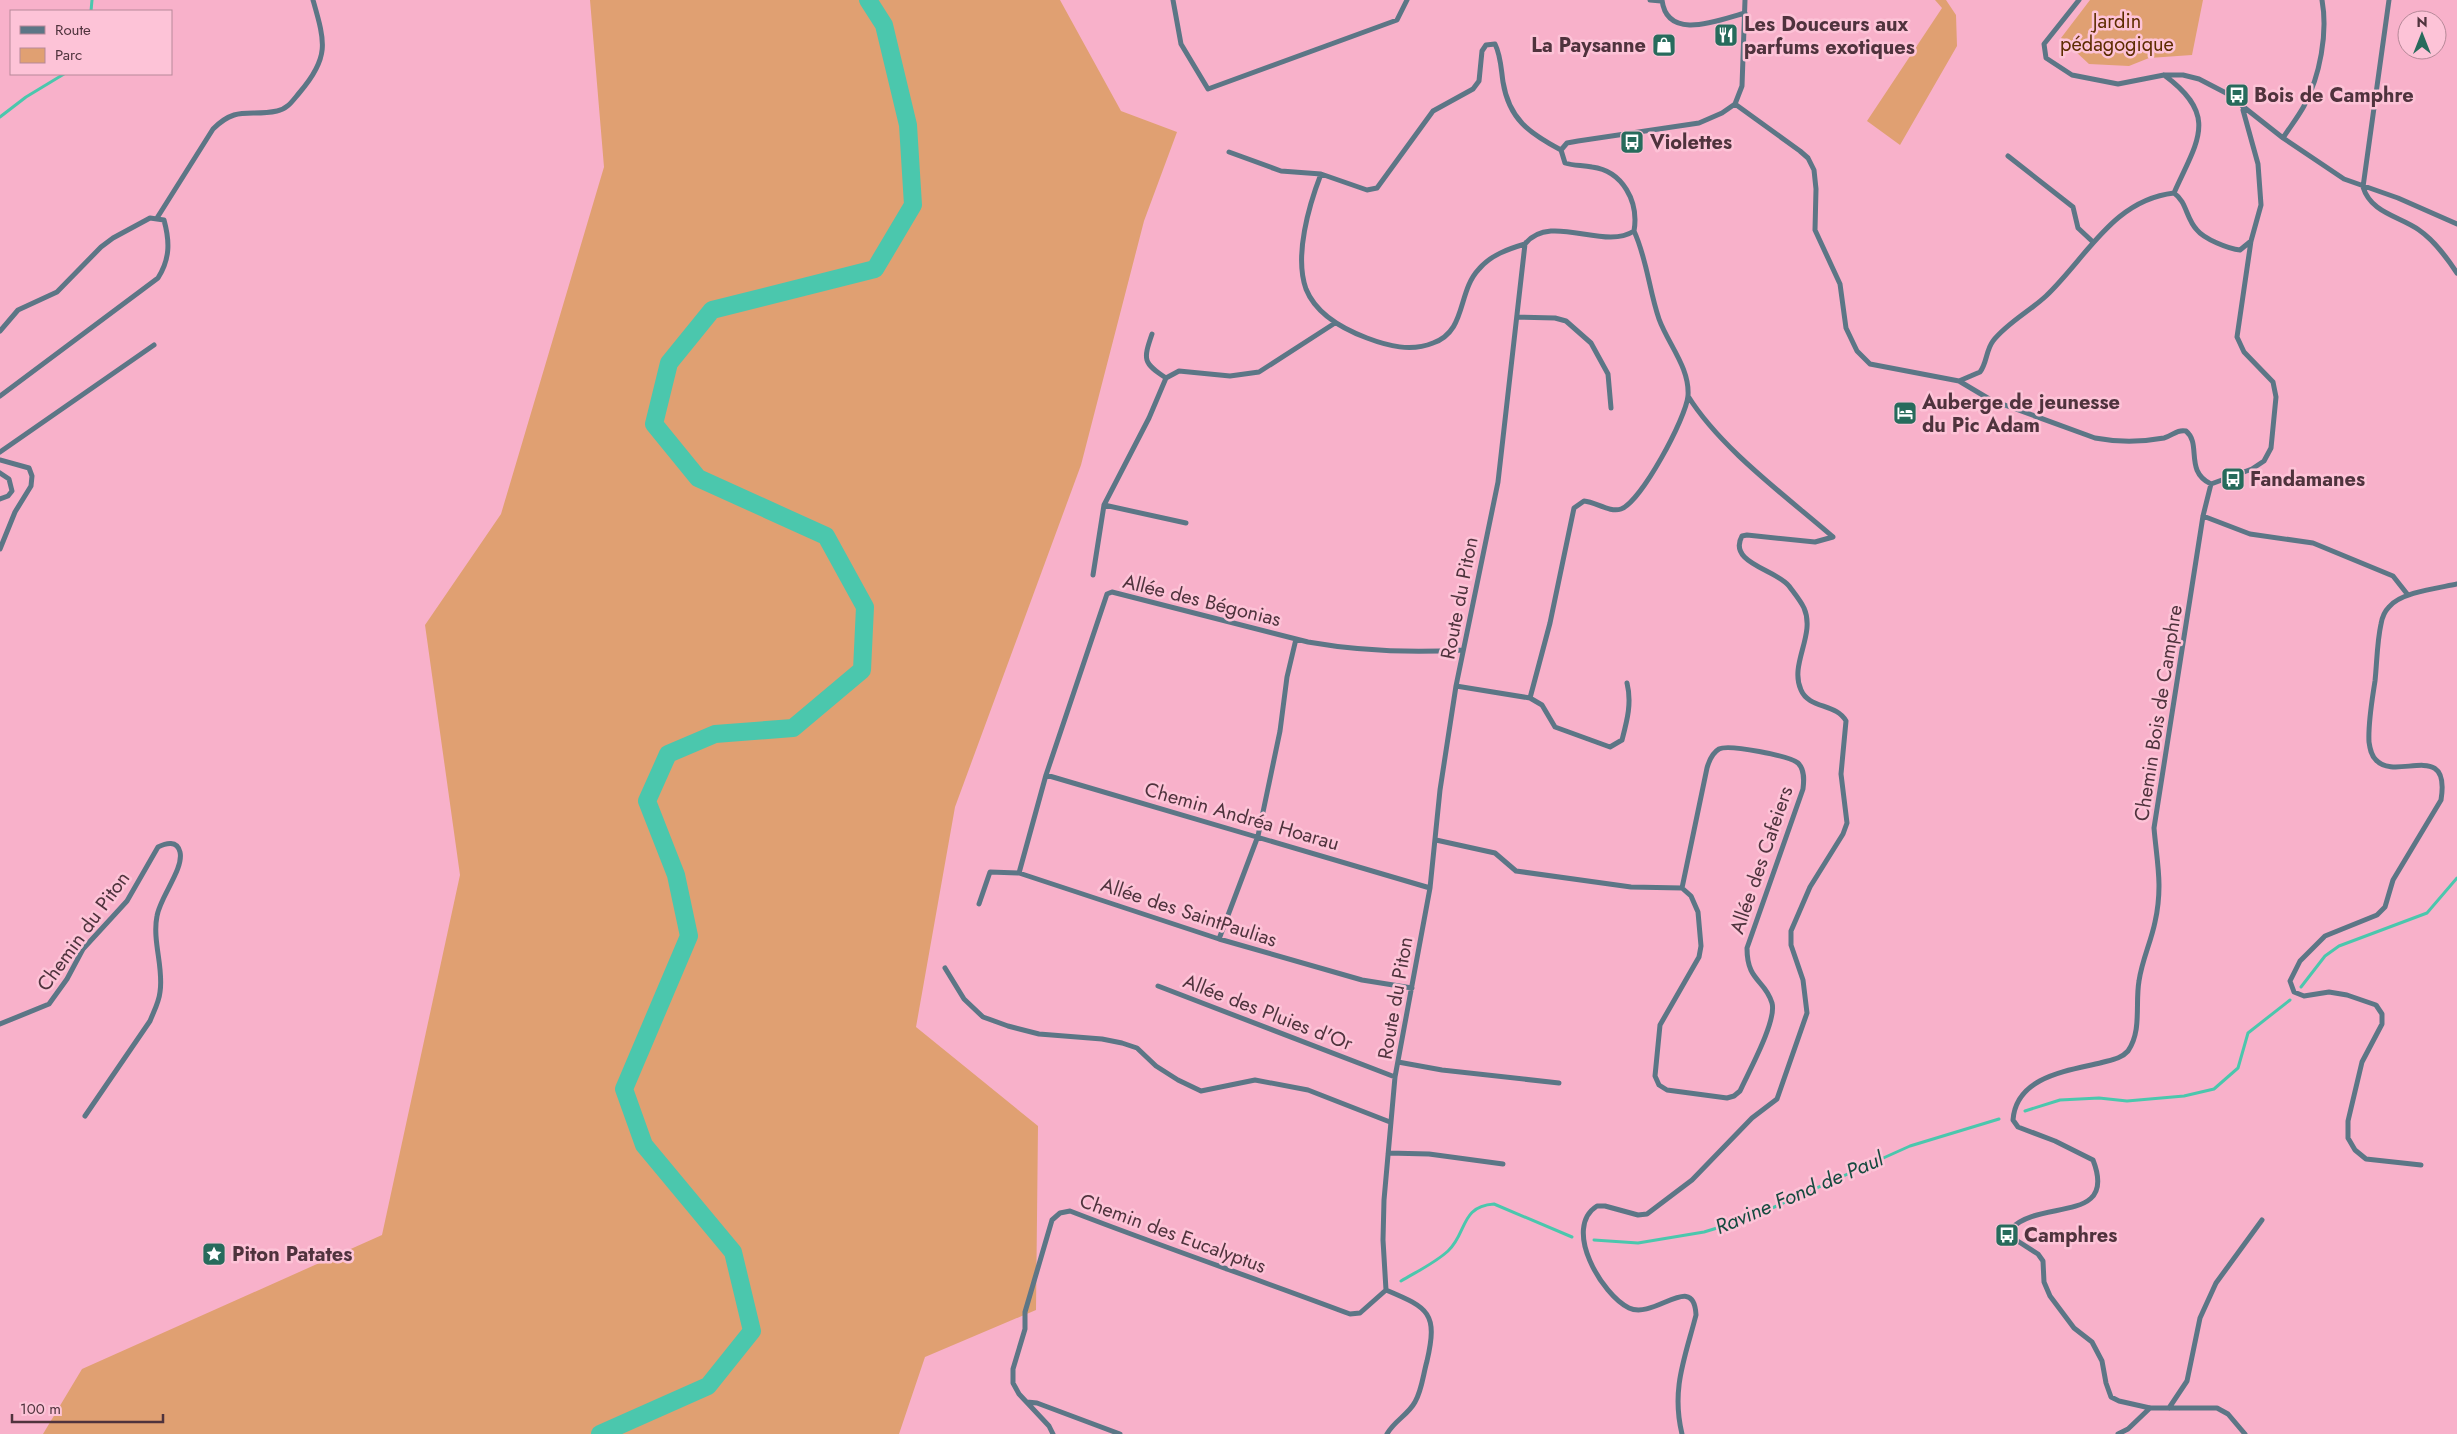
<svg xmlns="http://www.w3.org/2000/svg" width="2457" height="1434" viewBox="0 0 2457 1434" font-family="Jost,sans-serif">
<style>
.green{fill:#e0a072}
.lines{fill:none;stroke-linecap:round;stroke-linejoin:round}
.stream{stroke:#4bc7ad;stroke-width:3}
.river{stroke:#4bc7ad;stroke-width:18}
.street{stroke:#5c7686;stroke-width:5}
.labels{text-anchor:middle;stroke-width:5;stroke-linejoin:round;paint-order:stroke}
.park-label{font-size:20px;fill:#5d2c00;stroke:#fdc3d7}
.poi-label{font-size:20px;font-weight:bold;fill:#4f333d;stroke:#fdc3d7;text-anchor:start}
.street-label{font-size:20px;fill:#4f333d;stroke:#fdc3d7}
.water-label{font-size:21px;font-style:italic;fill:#154a3f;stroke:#fdc3d7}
</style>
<rect width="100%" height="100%" fill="#f8b1ca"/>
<path class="green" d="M590 0H1060L1121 111 1177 132 1144 221 1081 465 955 807 916 1027 1038 1126 1036 1310 925 1357 899 1434H43L82 1369 382 1235 460 875 425 625 501 514 604 167Z
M1935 0H1946L1956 15 1957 46 1900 145 1867 121 1942 8Z
M2090 0H2203L2192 55 2149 58 2129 66 2089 64 2061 38Z"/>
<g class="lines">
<path class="stream" d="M91 11 92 0
M0 117 26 97 64 74
M2301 987 2325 956 2339 946 2427 913 2457 878
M2025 1111 2060 1100 2099 1098 2127 1101 2184 1096 2214 1089 2238 1068 2248 1033 2290 1000
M1594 1240 1638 1243 1704 1232 1750 1218 1910 1146 1999 1119
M1401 1281C1416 1272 1435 1263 1448 1251 1467 1234 1460 1206 1494 1204L1572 1237"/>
<path class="river" d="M600 1434 708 1386 752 1331 733 1252 644 1145 624 1089 689 936 676 875 647 801 668 754 715 734 793 728 862 670 865 607 826 536 698 478 654 424 669 363 712 310 875 269 913 205 908 125 884 25 868 0"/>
<path class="street" d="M1173 0 1181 44 1208 89 1397 20 1407 0
M1650 0 1661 1
M1662 0C1667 42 1719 20 1745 13
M2079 0 2044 44 2046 58 2072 75 2118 84 2164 75H2183L2199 79 2226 93 2283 138 2344 179 2398 198 2457 224
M2389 0 2363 187C2371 213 2399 216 2419 230 2435 241 2447 258 2457 273
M2164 75C2220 116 2197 141 2174 193
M1735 104 1800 151 1808 158 1814 170 1816 189 1815 230 1840 284 1846 328 1857 351 1870 364 1959 381
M2283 138C2290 127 2298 117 2304 106 2320 76 2328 33 2322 0
M1229 152 1281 171 1321 174 1367 190 1377 188 1433 111 1473 89 1479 81 1482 51 1486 45 1495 44C1501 56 1501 69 1503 82 1509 119 1529 133 1561 150
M2008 156 2073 207 2078 228 2093 242
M1321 174C1309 205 1294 256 1306 289 1316 314 1343 329 1367 338 1388 346 1411 352 1433 343 1467 331 1457 292 1479 269 1491 255 1508 249 1525 244
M157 218 213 129C237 105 249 117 277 111 288 109 293 100 300 92 330 57 325 42 313 0
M1517 317 1555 318 1566 321 1591 343 1608 374 1611 408
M0 331 18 310 57 292 101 247 113 238 150 218 164 220C170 242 170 259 158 278L0 396
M1152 334C1143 360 1143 363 1166 378
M0 452 154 345
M0 460 29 468 32 476 31 486 15 512 0 549
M0 473 9 479 12 491 8 496 0 499
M2211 484 2203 516 2154 828C2157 863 2163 886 2155 922 2151 942 2142 960 2139 981 2135 1004 2142 1031 2128 1051 2121 1059 2110 1060 2100 1063 2066 1071 2016 1077 2013 1120L2018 1127 2055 1141 2093 1160C2118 1224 2040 1199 2012 1228L2016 1240 2038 1254 2043 1261 2044 1282 2050 1296 2074 1328 2092 1342 2102 1361 2106 1383 2111 1397 2119 1401 2150 1408H2217L2228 1414 2245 1434
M2211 484C2184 471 2202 444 2186 431 2177 429 2172 436 2164 438 2142 442 2116 442 2095 438L1991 400 1959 381 1980 372C1987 363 1986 350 1993 341 2007 323 2030 311 2046 296 2087 257 2113 200 2174 193 2187 202 2186 219 2197 230 2204 239 2229 249 2240 250L2251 241
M2211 484 2252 469 2264 461 2271 448 2276 397 2273 382 2244 352 2237 337 2251 241 2261 205 2258 164 2243 110
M1104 505 1186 523
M2203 516 2250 534 2313 543 2393 576 2408 595
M1093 575 1104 505 1149 418 1166 378 1179 371 1230 376 1259 372 1335 323
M1456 686 1530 698 1542 705 1555 727 1610 747 1622 740C1627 721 1632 703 1627 683
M1530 698 1550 623 1574 508 1584 501C1596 502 1610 513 1621 509 1641 502 1686 418 1688 396 1690 368 1668 344 1659 319 1649 290 1647 259 1634 231
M1046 775 1430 888
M1436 840 1495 853 1516 871 1631 887 1682 888 1691 896 1698 912 1701 946 1699 957 1660 1025 1655 1076 1659 1085 1667 1090 1727 1098 1734 1096 1740 1091C1748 1073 1777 1021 1772 1003 1765 979 1747 982 1747 948L1803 789C1804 781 1805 770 1798 763 1790 756 1729 744 1719 749 1712 753 1709 761 1707 768L1682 888
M1019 873 1046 775 1107 594 1112 592 1308 642C1359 651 1411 653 1463 650
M979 904 990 872 1019 873 1219 939 1362 980 1412 988
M1219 939 1258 836 1280 731 1287 677 1296 639
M945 968 964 999 983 1017 1008 1026 1039 1034 1102 1039 1122 1043 1137 1048 1156 1066 1178 1080 1201 1091 1255 1080 1308 1090 1390 1122
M1158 986 1395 1077
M0 1024 49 1004 67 979 83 949 127 901 158 847C166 843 177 840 180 852 184 869 160 897 157 916 152 941 164 968 160 992 159 1002 154 1011 150 1021L85 1116
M1398 1062 1442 1070 1559 1083
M1388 1153 1429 1154 1503 1164
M2421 1165 2366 1159 2355 1150 2348 1138V1121L2362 1062 2382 1024V1014L2376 1005 2347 995 2329 992 2304 996 2294 992 2290 981 2300 961 2325 936 2377 915 2385 907 2393 880 2441 800C2451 739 2396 782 2376 760 2371 755 2370 749 2369 742 2368 722 2372 701 2375 681 2377 662 2377 642 2381 624 2382 618 2385 611 2389 607 2401 592 2439 588 2457 584
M1386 1290 1383 1240 1384 1200 1395 1077 1430 888 1440 790 1456 686 1498 482 1525 244C1550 212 1604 251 1634 231 1639 202 1623 171 1592 167 1582 165 1574 166 1565 163L1561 150 1567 143 1578 141 1699 123 1722 113 1735 104 1742 86 1745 0
M1386 1290C1429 1308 1438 1313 1427 1361 1423 1375 1422 1390 1415 1402 1408 1415 1394 1421 1387 1434
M1027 1402 1037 1403 1120 1434
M2169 1408 2187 1381 2200 1318 2216 1283 2262 1220
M1053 1434 1049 1426 1019 1394 1013 1383V1369L1025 1329V1312L1052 1220 1060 1213 1070 1211C1163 1247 1257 1279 1350 1314L1360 1313 1386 1290
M1682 1434C1671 1389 1685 1358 1696 1315 1694 1271 1655 1320 1629 1308 1602 1295 1562 1228 1597 1206H1605L1638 1215 1647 1214 1692 1180 1752 1118 1777 1099 1807 1013 1803 980 1791 945V931L1810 887 1843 834 1847 823 1841 774 1846 721C1836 703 1809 709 1801 690 1789 664 1816 635 1804 608 1800 600 1794 593 1789 586 1777 570 1727 563 1742 536L1747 535 1815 542 1833 537C1786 496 1721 449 1688 396
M2118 1434 2128 1429 2150 1408"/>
</g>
<defs>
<g id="restaurant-square" transform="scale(1.25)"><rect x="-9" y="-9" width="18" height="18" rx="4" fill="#276b5c" stroke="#fdc3d7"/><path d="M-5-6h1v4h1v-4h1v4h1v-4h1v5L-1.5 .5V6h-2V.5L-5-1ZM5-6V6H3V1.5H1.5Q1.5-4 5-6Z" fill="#fff"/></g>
<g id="shop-square" transform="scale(1.25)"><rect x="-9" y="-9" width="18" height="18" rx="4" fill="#276b5c" stroke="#fdc3d7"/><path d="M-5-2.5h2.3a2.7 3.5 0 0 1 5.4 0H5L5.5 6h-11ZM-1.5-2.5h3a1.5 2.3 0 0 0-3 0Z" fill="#fff"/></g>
<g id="bus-square" transform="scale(1.25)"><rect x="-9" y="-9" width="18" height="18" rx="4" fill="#276b5c" stroke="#fdc3d7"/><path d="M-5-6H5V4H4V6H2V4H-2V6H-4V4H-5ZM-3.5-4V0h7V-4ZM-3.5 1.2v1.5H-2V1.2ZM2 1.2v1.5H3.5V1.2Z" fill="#fff"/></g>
<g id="hotel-square" transform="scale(1.25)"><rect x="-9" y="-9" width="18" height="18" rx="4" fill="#276b5c" stroke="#fdc3d7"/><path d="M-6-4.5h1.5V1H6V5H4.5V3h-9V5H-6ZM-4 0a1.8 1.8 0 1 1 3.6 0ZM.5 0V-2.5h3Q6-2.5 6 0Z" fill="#fff"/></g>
<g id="sight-square" transform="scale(1.25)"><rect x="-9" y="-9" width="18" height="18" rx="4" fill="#276b5c" stroke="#fdc3d7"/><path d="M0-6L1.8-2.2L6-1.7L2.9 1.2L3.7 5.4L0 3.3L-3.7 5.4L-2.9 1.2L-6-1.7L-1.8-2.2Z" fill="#fff"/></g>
</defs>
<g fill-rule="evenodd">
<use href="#restaurant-square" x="1726" y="35"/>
<use href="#shop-square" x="1664" y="45"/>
<use href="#bus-square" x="2237" y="95"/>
<use href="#bus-square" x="1632" y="142"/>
<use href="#hotel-square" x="1905" y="413"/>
<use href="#bus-square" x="2233" y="479"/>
<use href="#bus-square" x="2007" y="1235"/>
<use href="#sight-square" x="214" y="1254"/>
</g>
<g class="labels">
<g class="park-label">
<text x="2117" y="28">Jardin<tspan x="2117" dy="23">pédagogique</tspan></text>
</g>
<g class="poi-label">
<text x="1744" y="31">Les Douceurs aux<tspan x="1744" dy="23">parfums exotiques</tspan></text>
<text x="1646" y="52" text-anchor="end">La Paysanne</text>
<text x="2254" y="102">Bois de Camphre</text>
<text x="1650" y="149">Violettes</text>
<text x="1922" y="409">Auberge de jeunesse<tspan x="1922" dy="23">du Pic Adam</tspan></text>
<text x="2250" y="486">Fandamanes</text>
<text x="2024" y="1242">Camphres</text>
<text x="232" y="1261">Piton Patates</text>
</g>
<g class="street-label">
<text transform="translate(1459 598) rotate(-79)" y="7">Route du Piton</text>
<text transform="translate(1202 600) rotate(14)" y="7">Allée des Bégonias</text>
<text transform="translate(2158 713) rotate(-81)" y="7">Chemin Bois de Camphre</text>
<text transform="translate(1242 816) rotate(16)" y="7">Chemin Andréa Hoarau</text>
<text transform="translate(1761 860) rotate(-71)" y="7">Allée des Cafeiers</text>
<text transform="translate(1189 912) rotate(18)" y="7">Allée des SaintPaulias</text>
<text transform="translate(83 931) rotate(-54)" y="7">Chemin du Piton</text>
<text transform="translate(1395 998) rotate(-80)" y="7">Route du Piton</text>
<text transform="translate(1268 1012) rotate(21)" y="7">Allée des Pluies d'Or</text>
<text transform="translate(1173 1233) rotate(20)" y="7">Chemin des Eucalyptus</text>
</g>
<g class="water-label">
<text transform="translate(1799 1193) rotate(-23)" y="7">Ravine Fond de Paul</text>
</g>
</g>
<rect x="10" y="10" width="162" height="65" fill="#fdc3d7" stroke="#b78999"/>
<rect x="20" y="26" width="25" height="8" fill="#5c7686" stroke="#b78999"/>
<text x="55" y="35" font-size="15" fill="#4f333d">Route</text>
<rect x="20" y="48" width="25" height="15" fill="#e0a072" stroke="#b78999"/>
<text x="55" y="60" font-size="15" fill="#4f333d">Parc</text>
<g transform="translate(2422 35)"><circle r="24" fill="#fdc3d7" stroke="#b78999"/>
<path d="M0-4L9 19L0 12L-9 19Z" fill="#276b5c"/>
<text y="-8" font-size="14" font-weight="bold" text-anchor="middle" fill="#4f333d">N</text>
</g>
<path d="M12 1414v8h151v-8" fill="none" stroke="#4f333d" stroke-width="2.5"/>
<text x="20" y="1414" font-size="15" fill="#4f333d" stroke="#fdc3d7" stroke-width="4" paint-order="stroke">100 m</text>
</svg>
